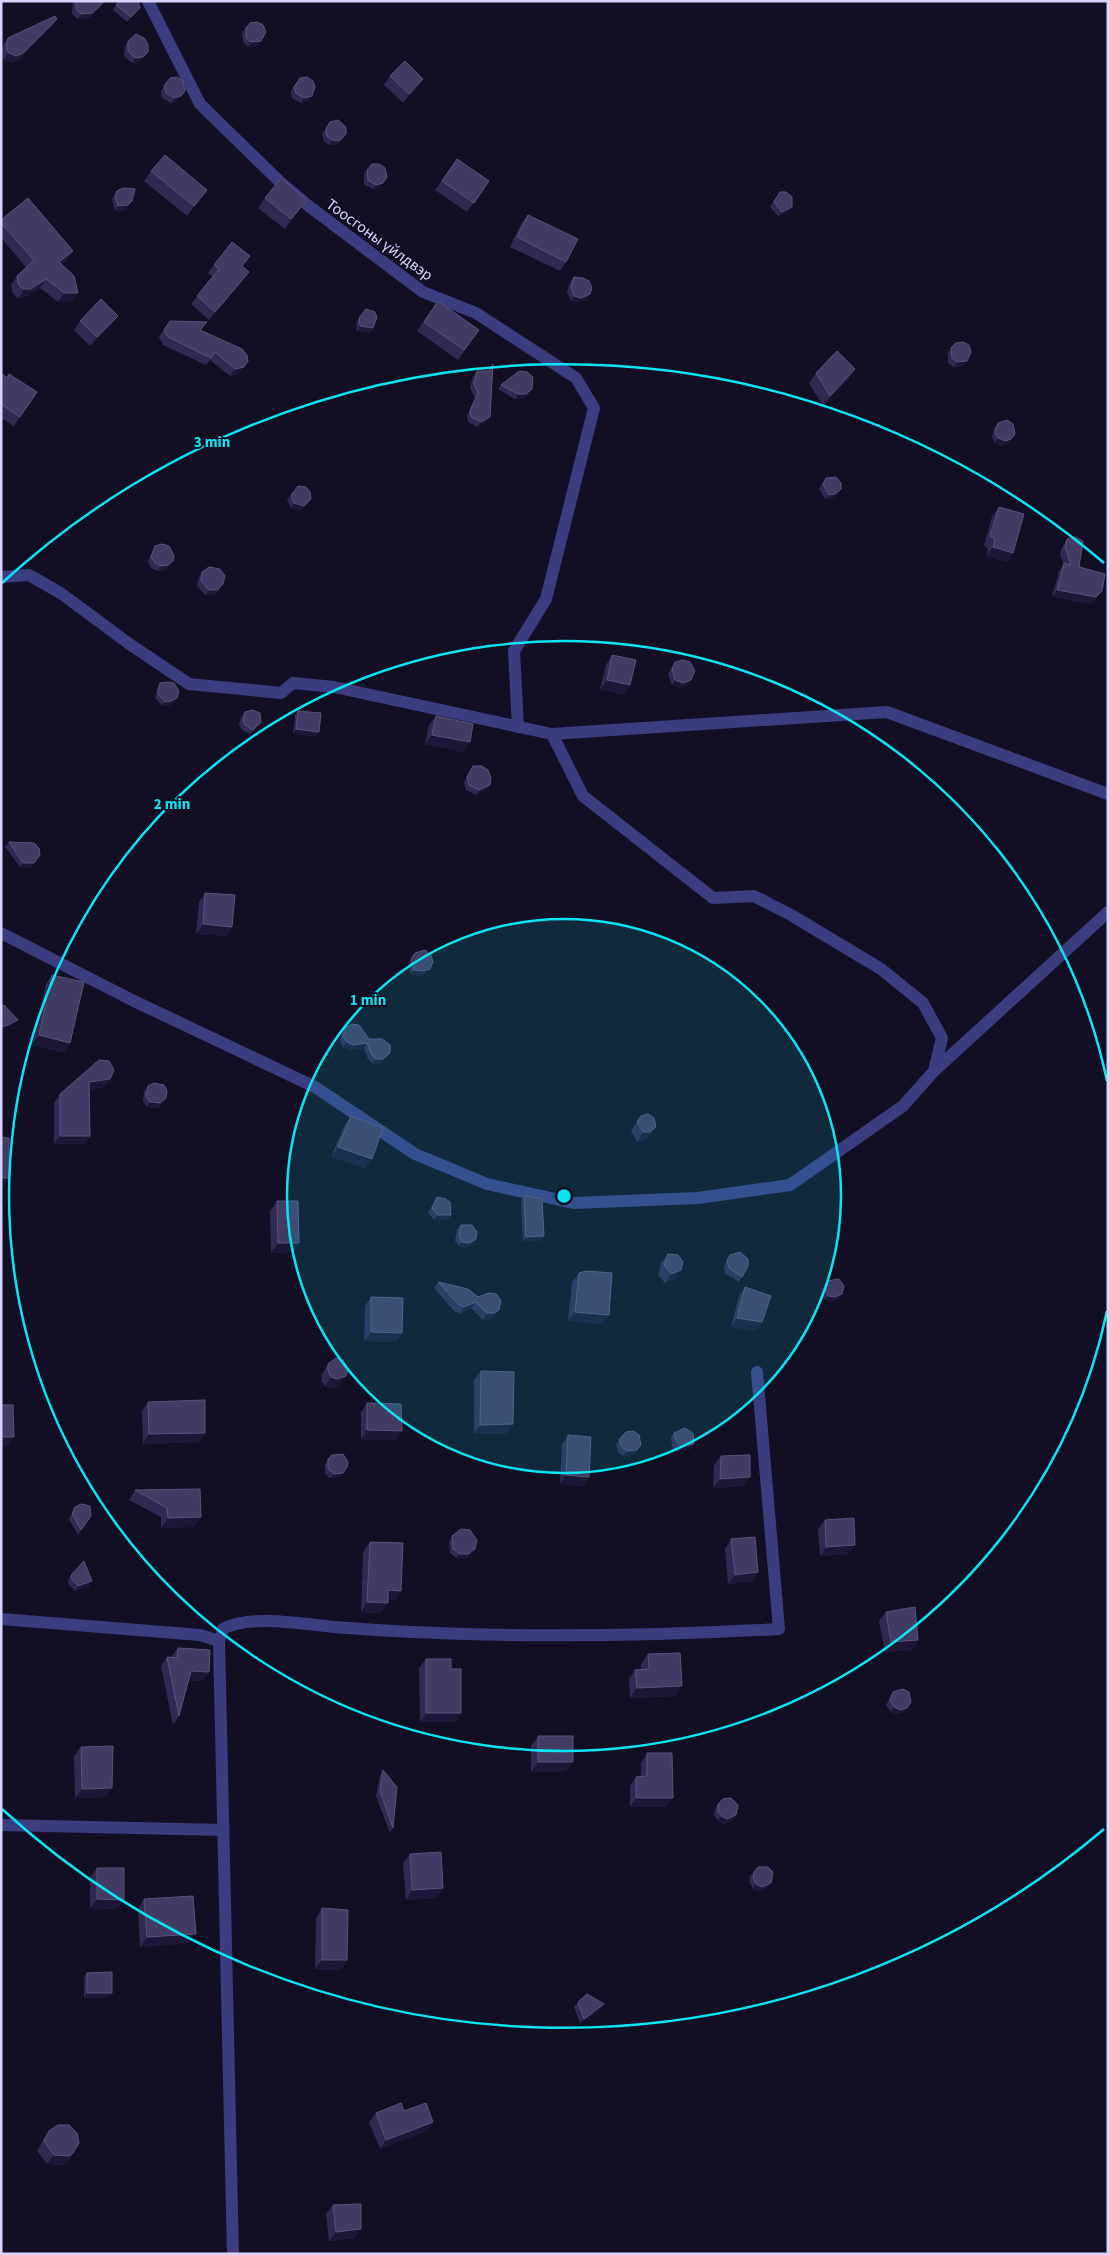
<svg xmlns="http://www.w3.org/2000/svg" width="1109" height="2255" viewBox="0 0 1109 2255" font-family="'Source Sans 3',sans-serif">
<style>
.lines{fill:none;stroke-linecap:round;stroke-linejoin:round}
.minor{stroke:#3c3c81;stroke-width:12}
.wall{fill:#302951}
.shaded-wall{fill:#1c1737}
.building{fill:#423b63;stroke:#59537c}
.ring{fill:none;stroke:#0ae5f4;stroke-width:2.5}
.labels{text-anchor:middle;stroke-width:4;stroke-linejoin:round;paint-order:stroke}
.street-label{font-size:16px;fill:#d7d4fd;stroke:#120f24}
.centre{fill:#0ae5f4;stroke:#120f24;stroke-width:2.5}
.ring-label{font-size:15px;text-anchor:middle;font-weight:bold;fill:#0ae5f4;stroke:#120f24;stroke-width:4;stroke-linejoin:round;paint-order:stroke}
</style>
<rect width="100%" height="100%" fill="#120f24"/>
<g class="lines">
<path class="minor" d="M148 1 200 104 279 181 310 207 423 292 476 313 576 378 594 408 546 599 514 651 518 727
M1 577 29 575 62 594 128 643 189 684 281 693 293 683 334 687 552 734 887 712 1108 794
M1 933 134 1001 315 1087 415 1154 487 1184 574 1203 698 1198 790 1185 903 1106 934 1071 942 1038 923 1003 881 969 791 915 754 896 713 898 583 796 552 734
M934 1071 1108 912
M1 1619 200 1635 219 1641
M1 1825 223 1830
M233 2254 219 1641 223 1629C249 1614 304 1624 334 1627 483 1639 631 1637 779 1629L757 1372"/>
</g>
<path class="wall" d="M74 1H101L100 8 89 18 78 19 72 14 73 2Z
M116 5 136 12 127 22 113 10Z
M57 19 52 26 17 61 11 63 4 60 1 56V53L3 45 8 38Z
M246 28 258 46 248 47 243 42 242 33Z
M128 41 144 56 139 62 132 63 124 56 125 46Z
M390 76 423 79 417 88 403 103 384 85Z
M170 78 177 101 171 103 162 98 161 91Z
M300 78 309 100 301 103 292 98 291 91Z
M330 122 343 139 336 145H329L324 141 322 134Z
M457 159 489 181 467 212 435 190Z
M367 170 387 177 379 188 373 189 364 184V174Z
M151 171 207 190 187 216 144 181Z
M117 191 132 201 125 210 115 211 112 199Z
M780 192 789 211 778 216 770 207Z
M265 198 300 209 285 229 258 208Z
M528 215 566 262 560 271 510 247 521 224Z
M1 220 67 260 61 264 78 293 72 301 58 302 40 288 25 297 18 298 13 294 11 285 17 276 26 267 1 238Z
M214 265 242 267 243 280 209 320 191 304 213 277 208 273Z
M574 277 590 294 586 299 577 303 571 301 567 292 570 282Z
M438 301 479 330 458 360 417 331Z
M366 309 370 333 357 331 356 323Z
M80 321 111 325 90 346 74 330Z
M170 321 200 330 239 374 230 376 210 360 206 365 163 345 159 337Z
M951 348 967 361 963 366 954 367 948 363V353Z
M493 364 486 422 477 427 468 422 467 416 475 398 470 388 473 376 477 371H488Z
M1 373 20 417 14 426 1 418Z
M816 373 849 379 823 406 809 383Z
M501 385 529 394 523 399H515L498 389Z
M998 423 1015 434 1008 444 1001 446 995 443 992 437 994 428Z
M826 478 841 489 838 494 832 499H825L819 489Z
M291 495 311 499 307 504 300 510 291 508 287 500Z
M999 507 1013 553 1007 562 986 556 988 549 984 545 992 517Z
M1067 539 1079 567 1102 591 1096 598 1091 604 1052 597 1059 571 1064 565 1060 555 1062 547Z
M155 546 173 561 169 566 165 570 158 571 151 568 148 562 152 551Z
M202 572 220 589 214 595H205L197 586 199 577Z
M612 655 630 685 624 695 600 689 606 665Z
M675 662 687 685 680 688 672 685 668 674Z
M160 683 177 698 173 703 168 706H162L155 698 157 688Z
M298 711 316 736 293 734 295 715Z
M245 712 261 722 258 727 250 734 242 730 239 725 241 717Z
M436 716 470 742 463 752 425 744 429 725Z
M473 766 490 785 486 790 476 795 466 790 464 782Z
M9 842 30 868 20 867 5 847Z
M205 893 232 927 226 936 196 934 199 902Z
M415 953 426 973 420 976 411 974 408 964Z
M52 975 70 1043 64 1052 32 1045 46 984Z
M346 1027 369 1039 390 1053 387 1057 380 1064H373L368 1059 364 1048 350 1050 343 1047 340 1041 342 1032Z
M110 1079 104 1087 90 1090V1136L84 1144H54V1103L60 1094Z
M148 1086 166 1098 162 1103 157 1108 147 1107 143 1101 144 1091Z
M351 1116 365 1168 331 1157 344 1126Z
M641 1116 649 1137 643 1142H637L631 1131Z
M524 1195 544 1236 540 1241H523L521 1200Z
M437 1197 448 1220H434L428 1213Z
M277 1201 293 1252 271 1253 270 1211Z
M461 1225 473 1244 465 1248 459 1246 455 1241 457 1229Z
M668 1254 675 1279 665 1283 658 1275 661 1263Z
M730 1255 742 1277 739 1282 725 1273 724 1266Z
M579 1273 609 1315 602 1324 568 1321 572 1282Z
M827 1281 842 1294 838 1299 832 1302 825 1300 821 1295 824 1286Z
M438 1282 478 1297 495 1316 489 1320H483L471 1308 460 1314 454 1311 434 1288Z
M745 1287 762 1322 756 1331 731 1327 739 1296Z
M371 1297 396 1342 364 1341 365 1306Z
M328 1364 339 1386 331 1389 325 1386 321 1381 322 1374Z
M481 1371 513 1424 506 1434H474V1380Z
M148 1402 205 1433 199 1442 143 1444 142 1411Z
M367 1403 402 1431 395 1440H361V1412Z
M674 1433 690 1449 677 1452 672 1446 671 1437Z
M568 1435 589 1477 583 1486 560 1484 562 1444Z
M619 1440 633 1455 623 1456 618 1452 616 1445Z
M721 1456 743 1486 713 1488 714 1465Z
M328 1459 347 1467 340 1477 330 1478 325 1474V1464Z
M135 1490 201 1517 194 1527 161 1528V1517L129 1500Z
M75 1507 91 1516 78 1535 69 1519Z
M825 1520 849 1554 820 1556 818 1529Z
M452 1536 475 1549 472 1554 465 1559 456 1558 450 1553 449 1541Z
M731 1539 758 1572 752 1582 728 1584 725 1549Z
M370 1542 401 1591 395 1600H388L381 1613 361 1612 363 1552Z
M72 1574 92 1581 89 1586 75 1591 68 1583 69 1578Z
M886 1612 918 1640 912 1650 885 1652 879 1621Z
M178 1648 203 1681 188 1680 179 1716 173 1725 161 1666 167 1657H171Z
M648 1654 675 1696 630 1698 629 1679 635 1670 641 1669V1664Z
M426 1659 451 1669 455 1722H420L419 1668Z
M893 1692 904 1712 897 1714 891 1712 886 1705 890 1697Z
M538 1736 566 1771 531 1772V1746Z
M81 1747 106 1797 75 1798 74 1756Z
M647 1753 666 1807H630V1786L636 1777 641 1776V1763Z
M383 1770 393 1828 390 1833 376 1796 380 1775Z
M718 1804 733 1820 724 1824 718 1821 714 1815 715 1809Z
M410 1854 443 1888 437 1898 406 1900 403 1863Z
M97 1868 124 1900 117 1909 90 1908V1877Z
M754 1872 768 1887 759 1891 753 1889 750 1883V1876Z
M144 1899 189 1943 140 1947 138 1909Z
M322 1908 347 1960 341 1970 315 1969 316 1918Z
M87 1973 112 1993 109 1997 84 1998V1977Z
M578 2002 601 2009 580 2023 574 2007Z
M376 2113 433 2122 427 2131 380 2149 369 2122Z
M49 2131 73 2153 67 2163 62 2165 47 2164 37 2151 43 2140Z
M333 2205 355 2238 329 2241 326 2214Z"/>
<path class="shaded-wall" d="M103 3 100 8 89 18 78 19 81 14Z
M57 19 52 26 17 61 11 63 4 60 9 53Z
M261 41 258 46 248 47 251 42Z
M148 52 139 62 132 63 135 58Z
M423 79 417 88 403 103 409 94Z
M185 91 177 101 171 103 174 98Z
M312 96 309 100 301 103 304 98Z
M346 134 343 139 336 145H329L332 140Z
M383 183 379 188 373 189 376 185Z
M207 190 201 199 187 216 194 206Z
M307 200 300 209 285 229 291 219Z
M132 201 125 210 115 211 118 206Z
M792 207 789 211 778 216 782 212Z
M73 251 67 260 53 271 59 262Z
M249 272 243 280 209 320 215 312Z
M46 279 40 288 25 297 18 298 24 289Z
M64 293H78L72 301 58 302Z
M590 294 586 299 577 303 571 301 574 296Z
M118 316 111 325 90 346 97 337Z
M360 326 373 328 370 333 357 331Z
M967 361 963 366 954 367 957 362Z
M244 367 239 374 230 376 235 369Z
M855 369 849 379 823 406 830 396Z
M532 389 529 394 523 399H515L518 394Z
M490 417 486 422 477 427 481 422Z
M998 438 1011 439 1008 444 1001 446 995 443Z
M841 489 838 494 832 499H825L829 495Z
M311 499 307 504 300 510 291 508 294 503Z
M993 547 1013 553 1007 562 986 556Z
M173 561 169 566 165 570 158 571 161 566Z
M223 584 220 589 214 595H205L209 590Z
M1057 590 1102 591 1096 598 1091 604 1052 597Z
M607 680 630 685 624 695 600 689Z
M675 680H691L687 685 680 688 672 685Z
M177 698 173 703 168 706H162L165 702Z
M261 722 258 727 250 734 253 730Z
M296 729 319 732 316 736 293 734Z
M432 735 470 742 463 752 425 744Z
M490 785 486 790 476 795 479 790Z
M40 855 30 868 20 867 23 863Z
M203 924 232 927 226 936 196 934Z
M430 969 426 973 420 976 411 974 414 970Z
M18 1020 14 1024 1 1031V1026Z
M39 1035 70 1043 64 1052 32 1045Z
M347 1042 367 1043 364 1048 350 1050 343 1047Z
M390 1053 387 1057 380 1064H373L376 1059Z
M110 1079 104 1087 83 1091 89 1082Z
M166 1098 162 1103 157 1108 147 1107 150 1102Z
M656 1127 649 1137 643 1142H637L643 1132Z
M60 1136H90L84 1144H54Z
M338 1147 372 1159 365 1168 331 1157Z
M1 1178H9L2 1187H1Z
M438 1215H451L448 1220H434Z
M544 1236 540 1241H523L526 1237Z
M476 1239 473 1244 465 1248 459 1246 462 1242Z
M278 1243H299L293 1252 271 1253Z
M681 1270 675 1279 665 1283 671 1274Z
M842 1294 838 1299 832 1302 825 1300 828 1296Z
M476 1302 471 1308 460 1314 464 1307Z
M499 1310 495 1316 489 1320H483L487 1313Z
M575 1312 609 1315 602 1324 568 1321Z
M737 1318 762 1322 756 1331 731 1327Z
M371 1332 402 1333 396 1342 364 1341Z
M346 1376 339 1386 331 1389 325 1386 331 1377Z
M513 1424 506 1434H474L480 1425Z
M367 1430 402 1431 395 1440H361Z
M205 1433 199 1442 143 1444 149 1434Z
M1 1437H14L7 1446H1Z
M694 1444 690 1449 677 1452 681 1447Z
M641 1445 633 1455 623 1456 627 1451Z
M343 1473 340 1477 330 1478 334 1474Z
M566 1475 589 1477 583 1486 560 1484Z
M750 1477 743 1486 713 1488 720 1479Z
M201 1517 194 1527 161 1528 168 1518Z
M855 1545 849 1554 820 1556 826 1547Z
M475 1549 472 1554 465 1559 456 1558 460 1554Z
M758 1572 752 1582 728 1584 735 1575Z
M92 1581 89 1586 75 1591 78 1586Z
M388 1590 401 1591 395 1600H382Z
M367 1602 388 1603 381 1613 361 1612Z
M918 1640 912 1650 885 1652 891 1642Z
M191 1671 209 1672 203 1681 185 1680Z
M682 1686 675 1696 630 1698 637 1688Z
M911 1702 904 1712 897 1714 891 1712 894 1707Z
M426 1713H461L455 1722H420Z
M538 1762H573L566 1771 531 1772Z
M112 1788 106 1797 75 1798 82 1789Z
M636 1798H673L666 1807H630Z
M736 1815 733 1820 724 1824 718 1821 721 1816Z
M771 1883 768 1887 759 1891 753 1889 756 1884Z
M443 1888 437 1898 406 1900 412 1890Z
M97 1899 124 1900 117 1909 90 1908Z
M196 1934 189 1943 140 1947 147 1937Z
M322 1960H347L341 1970 315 1969Z
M87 1993H112L109 1997 84 1998Z
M604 2004 601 2009 580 2023 584 2019Z
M433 2122 427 2131 380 2149 386 2140Z
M73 2153 67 2163 62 2165 47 2164 54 2155Z
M361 2229 355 2238 329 2241 336 2232Z"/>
<path class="building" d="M76 1H101L103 3 92 13 81 14 76 9Z
M119 1H138L140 8 131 17 116 5Z
M55 16 57 19 22 54 16 56 9 53 6 48 8 38Z
M257 22 263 25 266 32 261 41 251 42 246 38V28L250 23Z
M136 34 144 38 148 44V52L143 57 135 58 128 51V41Z
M405 61 423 79 409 94 390 76Z
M177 77 183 81 185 91 181 96 174 98 166 93 164 86 170 78Z
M307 77 313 81 315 87 312 96 304 98 296 93 294 87 300 78Z
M338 120 346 127V134L339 141 332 140 327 136 326 129 330 122Z
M165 155 207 190 194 206 151 171Z
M457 159 489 181 474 203 442 181Z
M372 164H379L385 168 387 177 383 183 376 185 368 180 367 170Z
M281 178 307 200 291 219 265 198Z
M123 188 135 189 132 201 128 205 118 206 115 195 117 191Z
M780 192H786L792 197V207L782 212 774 202Z
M28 198 73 251 59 262 74 276 78 293H64L46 279 31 289H24L19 286 17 276 34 260 1 223V220Z
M528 215 578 239 566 262 517 237Z
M232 242 250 256 242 266 249 272 215 312 197 296 219 269 214 265Z
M574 277 583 278 589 281 592 288 590 294 581 298 574 296 571 287Z
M101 299 118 316 97 337 80 321Z
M438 301 479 330 464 350 424 322Z
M366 309 375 312 377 317 373 328 360 326 359 318Z
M170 321 207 322 200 330 242 349 247 355 248 361 244 367 235 369 215 352 211 358 168 337 164 330Z
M963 342 969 345 971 352 967 361 957 362 952 358 951 348 956 343Z
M837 351 855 369 830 396 816 373Z
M493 364 490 417 481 422 471 417 470 411 478 393 474 384 477 371H489Z
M519 371 527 372 533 377 532 389 526 394H518L501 385Z
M1 373 7 378 9 374 37 392 20 417 1 404Z
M1007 420 1013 424 1015 434 1011 439 1005 441 998 438 995 432 998 423Z
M836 477 841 483V489L835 494 829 495 823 484 826 478Z
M298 486 306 487 310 492 311 499 304 506 294 503 291 495Z
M999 507 1024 514 1013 553 993 547 995 539 990 536Z
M1075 537 1083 541 1079 567 1105 574 1102 591 1096 597 1057 590 1064 563 1071 565 1065 547 1067 539Z
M162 544 169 546 174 556 173 561 168 565 161 566 155 563 151 557 155 546Z
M209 567 220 569 225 576 223 584 217 590H209L201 581 202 572Z
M612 655 636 660 630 685 607 680Z
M683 660 690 662 695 671 691 680 683 683 675 680 672 669 675 662Z
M168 682 174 683 179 691 177 698 171 701 165 702 158 694 160 683Z
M252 710 260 713 261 722 253 730 245 725 243 720 245 712Z
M298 711 321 713 319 732 296 729Z
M436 716 473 724 470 742 432 735Z
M473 766H482L488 770 491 778 490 785 479 790 469 785 467 777Z
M9 842 34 843 39 848 40 855 34 863H23Z
M205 893 235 895 232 927 203 924Z
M425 950 431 955 433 962 430 969 423 971 414 970 411 959 415 953Z
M52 975 84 982 70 1043 39 1035Z
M4 1005 18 1020 5 1026H1V1006Z
M352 1024 359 1025 369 1039H382L390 1045V1053L383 1059H376L372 1055 367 1043 353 1045 347 1042 343 1037 346 1027Z
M99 1060 109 1061 114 1070 110 1079 89 1082 90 1136H60V1094Z
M154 1083 164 1085 167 1091 166 1098 160 1103 150 1102 146 1096 148 1086Z
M648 1114 654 1118 656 1127 650 1132H643L637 1122 641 1116Z
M351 1116 383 1128 372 1159 338 1147Z
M1 1137 9 1138V1178H1Z
M524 1195 542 1199 544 1236 526 1237Z
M437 1197 446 1199 450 1202 451 1215H438L432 1208Z
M277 1201H298L299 1243H278Z
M461 1225H472L477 1232 476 1239 469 1243 462 1242 459 1236Z
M740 1252 748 1259V1266L742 1277 729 1268 727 1261 730 1255Z
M668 1254 678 1255 683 1262 681 1270 671 1274 664 1265Z
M586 1271 612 1273 609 1315 575 1312 579 1273Z
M839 1279 844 1286 842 1294 835 1297 828 1296 825 1290 827 1281Z
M438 1282 468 1289 478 1297 489 1293 496 1294 501 1300 499 1310 494 1313H487L476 1302 464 1307 459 1305Z
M745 1287 771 1296 762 1322 737 1318Z
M371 1297 403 1298 402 1333 371 1332Z
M336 1358 343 1360 348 1369 346 1376 337 1379 331 1377 328 1371V1364Z
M481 1371 514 1372 513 1424 480 1425Z
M205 1400V1433L149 1434 148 1402Z
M367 1403 401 1404 402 1431 367 1430Z
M1 1405H13L14 1437H1Z
M685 1428 693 1433 694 1444 681 1447 676 1441 674 1433Z
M633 1431 639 1435 641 1445 637 1450 627 1451 622 1447 619 1440 626 1432Z
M568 1435 591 1437 589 1477 566 1475Z
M343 1454 348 1462 347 1467 343 1473 334 1474 328 1469V1459L332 1455Z
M750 1455V1477L720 1479 721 1456Z
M200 1489 201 1517 168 1518 167 1508 135 1490Z
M81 1504 90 1506 91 1516 81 1530 72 1514 75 1507Z
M854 1518 855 1545 826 1547 825 1520Z
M461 1529 470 1530 477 1540 475 1549 468 1554H460L453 1549 452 1536Z
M755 1537 758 1572 735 1575 731 1539Z
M370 1542 403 1543 401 1591 388 1590V1603L367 1602Z
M84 1561 92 1581 78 1586 71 1578 72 1574Z
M915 1607 918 1640 891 1642 886 1612Z
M178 1648 210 1650 209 1672 191 1671 179 1716 167 1657 177 1658Z
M680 1653 682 1686 637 1688 635 1670 649 1669 648 1654Z
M426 1659H451V1669H461V1713H426Z
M903 1689 909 1692 911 1702 907 1708 900 1710 894 1707 890 1700 893 1692Z
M538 1736H573V1762H538Z
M113 1746 112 1788 82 1789 81 1747Z
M647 1753H672L673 1798H636V1777L647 1776Z
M383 1770 397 1787 393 1828 380 1791Z
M731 1798 738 1805 736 1815 727 1819 721 1816 718 1811V1804L723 1799Z
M441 1852 443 1888 412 1890 410 1854Z
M758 1867H768L773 1872 771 1883 762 1887 756 1884 753 1878 754 1872Z
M97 1868H124V1900L97 1899Z
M193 1896 196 1934 147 1937 144 1899Z
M322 1908 348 1910 347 1960H322Z
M112 1972V1993H87V1973Z
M587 1994 604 2004 584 2019 578 2002Z
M401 2103 404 2111 426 2103 433 2122 386 2140 376 2113Z
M58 2125H69L77 2133 79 2143 73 2153 69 2156 54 2155 44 2141 49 2131Z
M361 2204V2229L336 2232 333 2205Z"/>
<circle cx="564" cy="1196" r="277" fill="#0ae5f4" fill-opacity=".12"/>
<g class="ring">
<circle cx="564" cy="1196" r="277"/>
<path d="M1107 1311A555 555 0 1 1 1107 1081"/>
<path d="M1104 1829A832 832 0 0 1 2 1809M2 583A832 832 0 0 1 1104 563"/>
</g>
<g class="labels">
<g class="street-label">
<text transform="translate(380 239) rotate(36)" y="6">Тоосгоны үйлдвэр</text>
</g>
</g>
<circle cx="564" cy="1196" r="8" class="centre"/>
<g class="ring-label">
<text x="212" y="447">3 min</text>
<text x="172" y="809">2 min</text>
<text x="368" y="1005">1 min</text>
</g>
<rect width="1109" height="2255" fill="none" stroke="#d7d4fd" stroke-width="5"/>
</svg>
